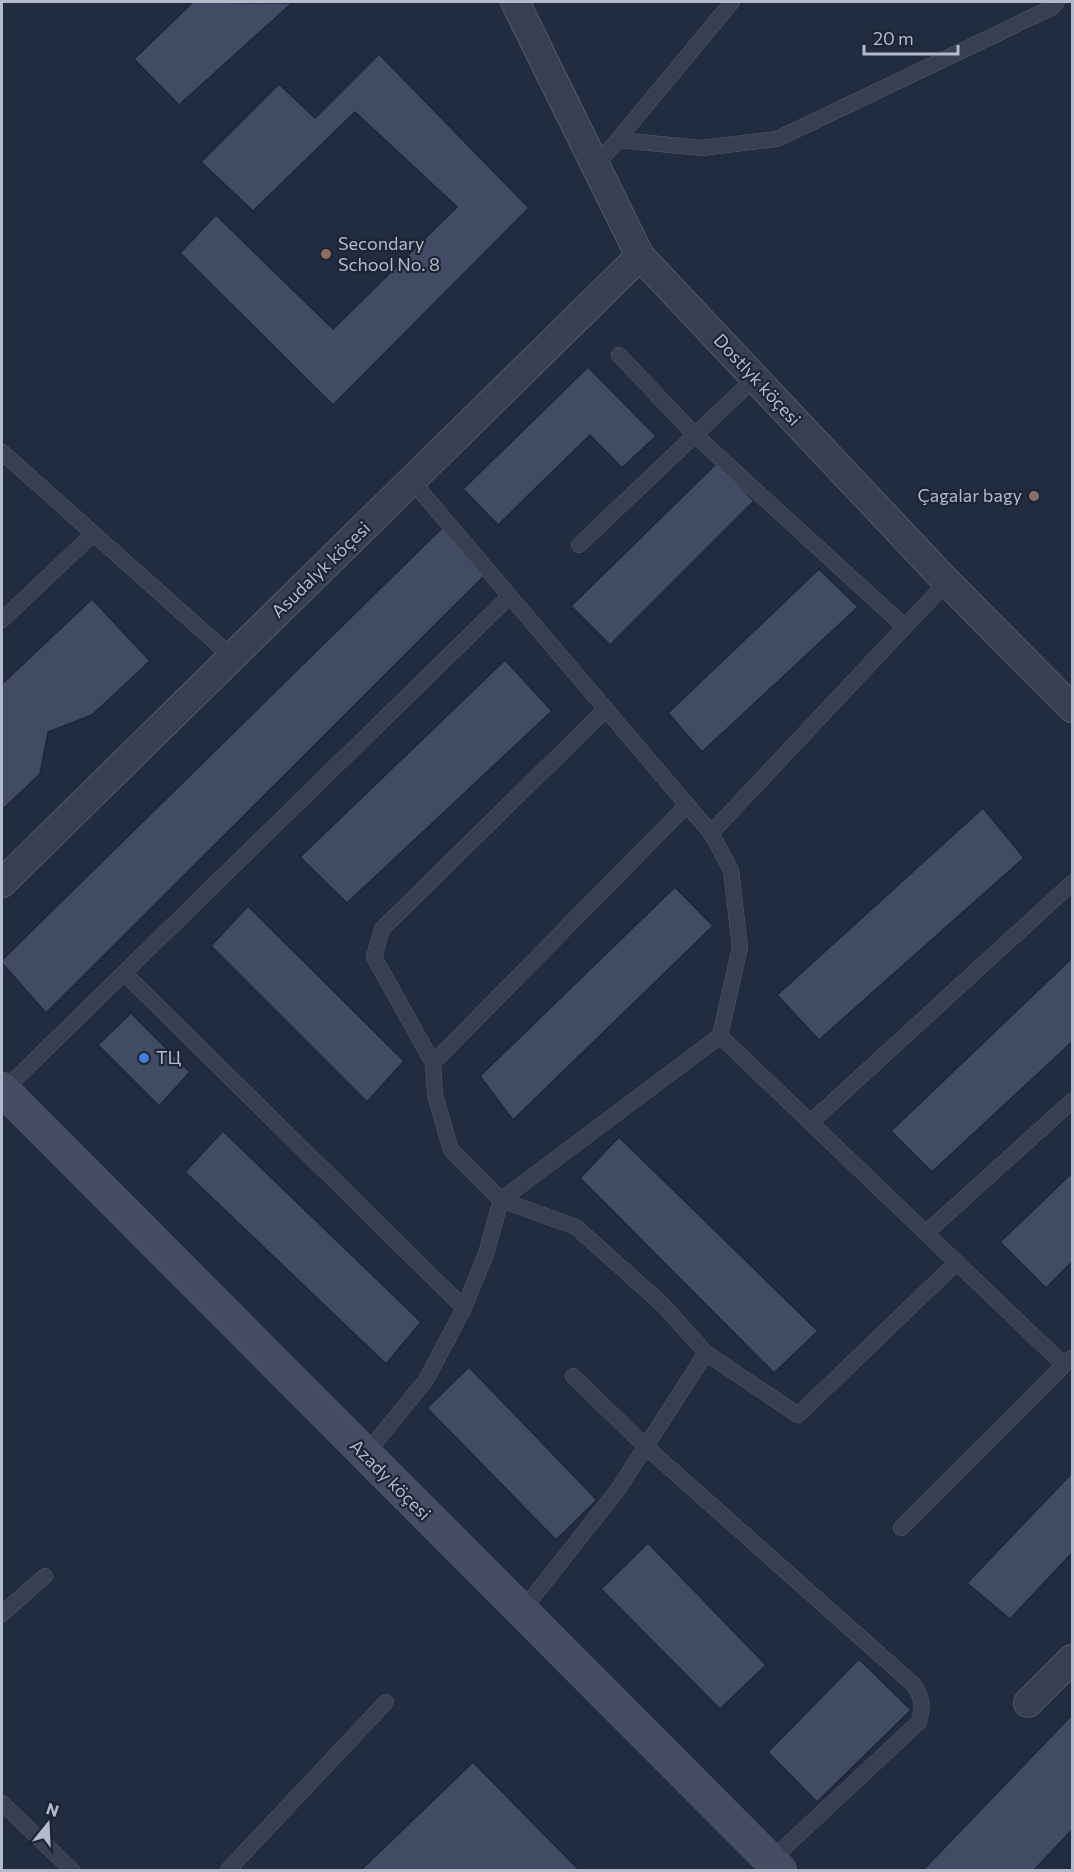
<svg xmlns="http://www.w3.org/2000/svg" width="1074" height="1872" viewBox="0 0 1074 1872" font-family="Commissioner,sans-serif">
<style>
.building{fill:#414b63;stroke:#1e2637;stroke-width:1.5}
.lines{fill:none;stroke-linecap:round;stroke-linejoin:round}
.service-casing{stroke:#525a6b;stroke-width:16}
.minor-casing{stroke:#525a6b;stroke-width:30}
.secondary-casing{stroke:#525a6b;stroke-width:34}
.service{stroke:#373f50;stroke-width:15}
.minor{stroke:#373f50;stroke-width:28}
.secondary{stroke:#444d63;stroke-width:33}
.education-dot{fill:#8d6e63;stroke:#1c2435;stroke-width:2}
.shop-dot{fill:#3f7fe0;stroke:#1c2435;stroke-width:2}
.labels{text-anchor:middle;stroke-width:4.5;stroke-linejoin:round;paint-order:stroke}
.poi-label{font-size:18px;fill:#b3bacb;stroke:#1c2435;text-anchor:start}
.street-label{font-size:18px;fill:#b3bacb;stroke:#1c2435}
</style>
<rect width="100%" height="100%" fill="#222c40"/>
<path class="building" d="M193 2 292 3 179 105 134 59Z
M379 54 529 208 333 405 180 253 216 215 333 329 457 207 355 112 253 211 201 162 279 84 315 118Z
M588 367 656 436 622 468 590 435 498 525 463 489Z
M717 463 754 501 610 645 571 606Z
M443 527 485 575 46 1013 2 963V960Z
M819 569 858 607 702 752 668 713Z
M92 599 150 661 92 715 48 732 40 774 2 810V684Z
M505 660 552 711 347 903 300 857Z
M983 808 1024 858 819 1040 777 995Z
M675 887 713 926 513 1120 480 1076Z
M248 906 404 1061 367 1102 211 946Z
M1072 958V1042L932 1172 891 1131Z
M131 1013 190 1072 159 1106 98 1045Z
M223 1131 421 1322 386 1364 185 1172Z
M619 1137 818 1331 774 1373 580 1178Z
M1072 1173V1262L1046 1288 1000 1242Z
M469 1367 597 1500 556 1540 427 1408Z
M1072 1473V1553L1010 1619 967 1583Z
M648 1543 766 1665 720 1709 601 1589Z
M859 1659 911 1710 817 1802 768 1752Z
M1072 1715V1830L1034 1870H923Z
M473 1762 579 1870H361Z"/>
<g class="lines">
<g class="service-casing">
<path id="service" d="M618 140 702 148 777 139 1051 8 1057 2
M596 166 732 2
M619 355 695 435 905 627
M2 452 232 657
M412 481 711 833
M579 545 755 378
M947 582 711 833 731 870 740 947 720 1036 1064 1365 1072 1358
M2 620 93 534
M124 973 464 1308
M433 1063 687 805
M3 1091 510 596
M811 1122 1072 883
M501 1200 576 1227 663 1305 706 1353 619 1488 522 1611
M501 1200 720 1036
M926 1233 1072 1101
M706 1353 798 1415 957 1262
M573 1376 645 1446 914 1685C923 1699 923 1707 919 1722L769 1862
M365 1455 426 1380 464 1308 486 1254 501 1200 451 1150 435 1095 433 1063 374 957 382 929 606 709
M901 1528 1064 1365
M2 1614 45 1576
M2 1803 72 1870
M228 1870 386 1702"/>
</g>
<g class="minor-casing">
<path id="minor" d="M515 2 640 256 947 582 1072 708
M2 883 640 256
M1028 1703 1072 1659"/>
</g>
<g class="secondary-casing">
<path id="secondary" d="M2 1089 780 1870"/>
</g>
<use href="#service" class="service"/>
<use href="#minor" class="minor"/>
<use href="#secondary" class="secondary"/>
</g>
<g class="education-dot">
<circle cx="326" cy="254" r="6"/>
<circle cx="1034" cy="496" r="6"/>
</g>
<circle class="shop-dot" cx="144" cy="1058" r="6"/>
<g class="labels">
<g class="poi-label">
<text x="338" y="250">Secondary<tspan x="338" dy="21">School No. 8</tspan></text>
<text x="1022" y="502" text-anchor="end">Çagalar bagy</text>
<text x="156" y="1064">ТЦ</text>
</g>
<g class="street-label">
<text transform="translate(757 380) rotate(47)" y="6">Dostlyk köçesi</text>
<text transform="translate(321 570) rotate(-44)" y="6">Asudalyk köçesi</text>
<text transform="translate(390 1480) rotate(45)" y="6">Azady köçesi</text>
</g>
</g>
<rect width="1074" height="1872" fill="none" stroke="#b3bacb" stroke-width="6"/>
<g transform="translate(48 1824) rotate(18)" stroke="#1c2435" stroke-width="4.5" paint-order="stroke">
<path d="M0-4.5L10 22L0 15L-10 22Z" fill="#b3bacb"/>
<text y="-9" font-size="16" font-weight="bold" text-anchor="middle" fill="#b3bacb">N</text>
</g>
<path d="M864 45v9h94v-9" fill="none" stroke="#b3bacb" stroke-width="3"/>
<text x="873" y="45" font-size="18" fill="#b3bacb" stroke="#1c2435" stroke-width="4.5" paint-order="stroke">20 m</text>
</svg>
